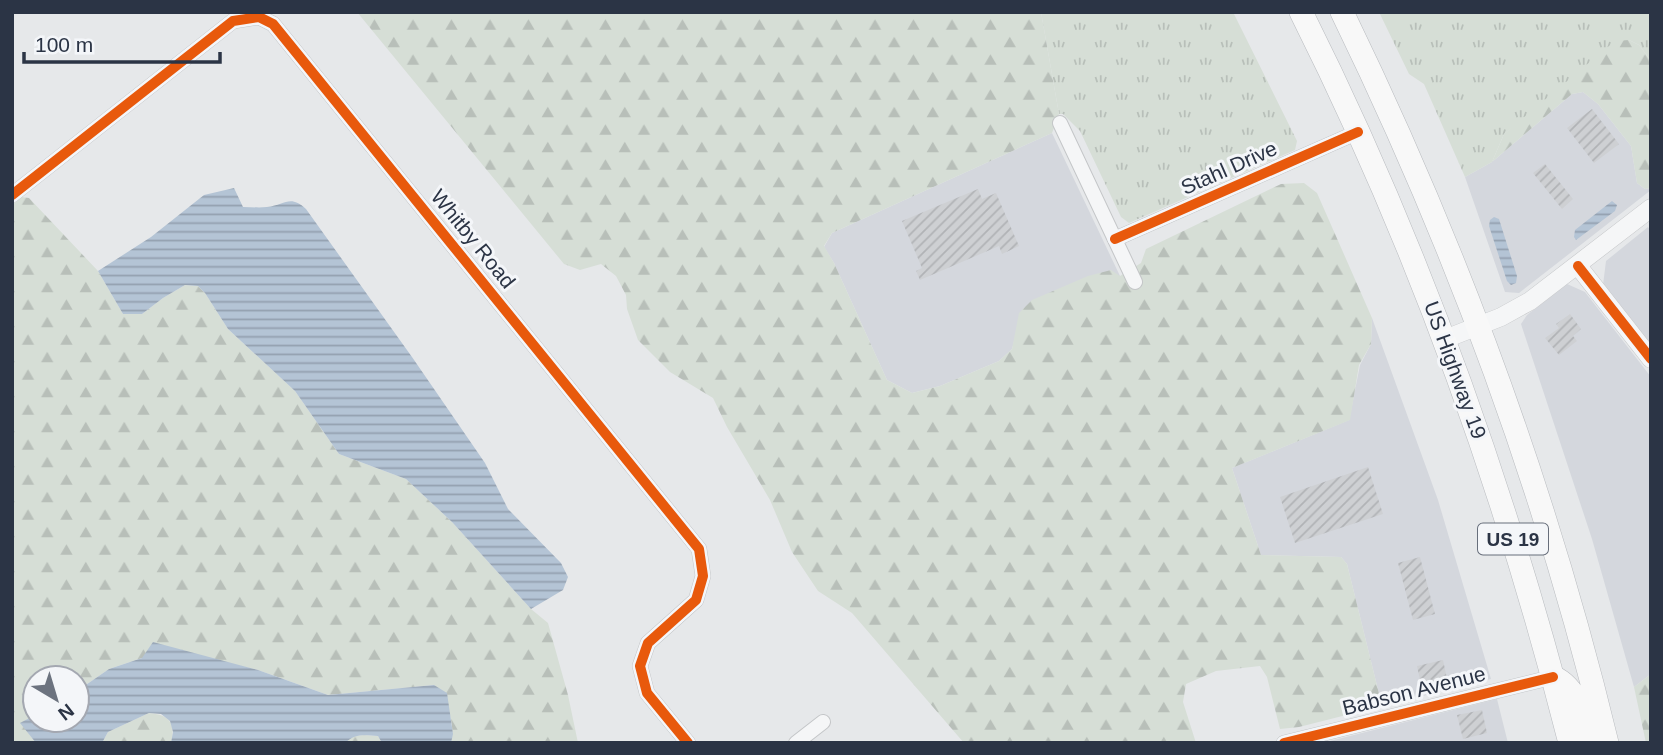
<svg xmlns="http://www.w3.org/2000/svg" width="1663" height="755" viewBox="0 0 1663 755" font-family="Arial,sans-serif">
<style>
.built{fill:#d4d7dd}
.grass{fill:url(#grass-tufts)}
.forest{fill:url(#forest-firs)}
.water{fill:url(#water-rules)}
.building{fill:url(#building-hatch)}
.lines{fill:none;stroke-linecap:round;stroke-linejoin:round}
.minor-casing{stroke:#c4c6c8;stroke-width:16}
.tertiary-casing{stroke:#c4c6c8;stroke-width:19}
.trunk-casing{stroke:#b8bbbf;stroke-width:24}
.minor{stroke:#f5f6f7;stroke-width:14}
.tertiary{stroke:#f5f6f7;stroke-width:18}
.trunk{stroke:#f8f8f8;stroke-width:23}
.cycleway-casing{stroke:#f4f6f9;stroke-width:15}
.cycleway{stroke:#e8590c;stroke-width:10}
.labels{text-anchor:middle;stroke-width:6;stroke-linejoin:round;paint-order:stroke}
.shield{fill:#f4f6f9;stroke:#676e7b;stroke-width:2}
.shield-label{font-size:19px;font-weight:bold;fill:#2b3445}
.street-label{font-size:21px;fill:#2b3445;stroke:#f4f6f9}
</style>
<defs>
<pattern id="grass-tufts" width="24" height="20" patternUnits="userSpaceOnUse" patternTransform="scale(1.75)"><rect width="24" height="20" fill="#d6ded6"/><path d="M3 7l-1-3M5 7V3M7 7l1-3M15 17l-1-3M17 17v-4M19 17l1-3" fill="none" stroke="#b8bfb9"/></pattern>
<pattern id="forest-firs" width="22" height="20" patternUnits="userSpaceOnUse" patternTransform="scale(1.75)"><rect width="22" height="20" fill="#d6ded6"/><path d="M5 1l3.5 6h-7zM16 11l3.5 6h-7z" fill="#b8bfb9"/></pattern>
<pattern id="water-rules" width="6" height="5" patternUnits="userSpaceOnUse" patternTransform="scale(1.75)"><rect width="6" height="5" fill="#b4c4d5"/><path d="M0 2.5h6" fill="none" stroke="#93a0af"/></pattern>
<pattern id="building-hatch" width="6" height="6" patternUnits="userSpaceOnUse" patternTransform="scale(1.75)"><rect width="6" height="6" fill="#ced0d3"/><path d="M-1 1l2-2M0 6l6-6M5 7l2-2" fill="none" stroke="#b1b3b6"/></pattern>
</defs>
<rect width="100%" height="100%" fill="#e6e8ea"/>
<path class="built" d="M1583 92 1598 104 1631 146 1637 183 1645 189 1651 188V190L1519 293 1505 292 1465 177 1492 162 1572 94Z
M1052 133 1120 276 1016 334 1012 349 999 361 940 386 912 393 887 380 834 263 824 247 832 233Z
M1648 227 1651 231V346L1603 285 1606 261Z
M1567 284 1585 292 1651 377V674L1634 687 1592 539 1521 324 1527 315Z
M1372 318 1438 500 1491 679 1382 706 1347 564 1341 557 1261 555 1232 468 1349 420 1360 365 1371 344Z
M1497 699 1508 743H1322Z"/>
<path class="grass" d="M1041 12H1233L1297 141 1295 150 1129 223 1121 217 1080 131 1063 114H1059Z
M1379 12H1651V61L1639 45 1629 40 1504 134 1492 162 1465 177 1424 84 1409 74Z"/>
<path class="forest" d="M357 12H1041L1059 114 1052 133 832 233 824 246 834 263 887 380 912 393 940 386 999 361 1012 349 1019 313 1032 300 1088 276 1111 270 1120 276 1141 263 1146 249 1281 184 1304 183 1317 193 1372 318 1371 344 1359 365 1350 420 1232 468 1261 555 1341 557 1347 564 1382 706 1299 727 1280 729 1267 677 1260 666 1216 671 1186 684 1183 702 1196 743H964L852 613 818 591 792 552 770 500 727 427 713 398 670 372 638 340 627 309 626 295 616 276 601 264 580 270 564 264Z
M1629 40 1639 45 1651 61V188L1645 189 1637 183 1631 146 1598 104 1583 92 1572 94 1492 162 1504 134 1615 41Z
M22 197 29 198 98 271 123 314H142L163 298 185 285 198 286 205 293 228 329 295 391 339 454 406 479 452 522 531 609 548 623 568 695 578 743H451C456 719 446 704 434 685L328 695 258 670 215 660 142 658 109 669 77 691V678H35V715L21 723 36 743H12V205Z
M1651 674V743H1646L1634 687Z
M149 713C169 715 176 722 171 743H102L108 732Z
M364 735 378 736 382 743H345L352 736Z"/>
<path class="water" d="M234 188 243 207C251 207 259 208 267 207 285 205 290 194 306 209L412 357 485 463 508 509 561 563 568 577 563 590 531 609 452 522 406 479 339 454 295 391 228 329 205 293 198 286 185 285 163 298 142 314H123L98 271 151 237 204 195Z
M1612 201 1617 205 1615 211 1576 240 1574 237 1575 230Z
M1494 217 1499 219 1517 276 1516 283 1511 285 1507 281 1489 226 1490 220Z
M153 642 258 670 328 695 434 685 447 693 453 734 451 743H382L378 736C365 735 355 733 345 743H171L173 732 170 721 161 714 149 713 108 732 102 743H36L20 723 35 715V720H77V691L109 669 142 658Z"/>
<path class="building" d="M1592 109 1619 144 1594 163 1567 128Z
M1545 164 1573 199 1562 209 1533 173Z
M978 189 982 199 996 193 1019 246 1002 254 999 246 920 280 916 271 922 268 902 221Z
M1570 314 1581 329 1573 336 1577 341 1559 355 1545 338 1559 328 1556 324Z
M1368 467 1383 514 1295 543 1280 497Z
M1420 557 1435 614 1413 620 1398 563Z
M1443 660 1448 683 1422 689 1417 666Z
M1482 710 1487 733 1463 739 1457 715Z"/>
<g class="lines">
<g class="minor-casing">
<path id="minor" d="M1060 123 1135 282
M12 195 233 21 259 17 273 24 699 549 703 576 696 600 648 643 640 666 647 693 688 743
M1115 239 1358 132
M796 743 823 722
M1284 743 1553 677"/>
</g>
<g class="tertiary-casing">
<path id="tertiary" d="M1578 266 1651 359
M1445 339 1501 317 1530 301 1651 208"/>
</g>
<g class="trunk-casing">
<path id="trunk" d="M1301 12C1419 247 1505 488 1570 743
M1342 12C1456 246 1546 490 1607 743
M1553 677C1578 688 1584 718 1589 743"/>
</g>
<use href="#minor" class="minor"/>
<use href="#tertiary" class="tertiary"/>
<use href="#trunk" class="trunk"/>
<g class="cycleway-casing">
<path id="cycleway" d="M12 195 233 21 259 17 273 24 699 549 703 576 696 600 648 643 640 666 647 693 688 743
M1115 239 1358 132
M1578 266 1651 359
M1284 743 1553 677"/>
</g>
<use href="#cycleway" class="cycleway"/>
</g>
<g class="labels">
<rect class="shield" x="1478" y="523.5" width="70" height="31" rx="5"/>
<g class="shield-label">
<text x="1513" y="546">US 19</text>
</g>
<g class="street-label">
<text transform="translate(1229 168) rotate(-24)" y="7">Stahl Drive</text>
<text transform="translate(473 239) rotate(51)" y="7">Whitby Road</text>
<text transform="translate(1455 370) rotate(70)" y="7">US Highway 19</text>
<text transform="translate(1414 691) rotate(-14)" y="7">Babson Avenue</text>
</g>
</g>
<rect width="1663" height="755" fill="none" stroke="#2b3445" stroke-width="28"/>
<g transform="translate(56 699) rotate(142)"><circle r="33" fill="#f4f6f9" stroke="#a4a8b1" stroke-width="2"/>
<path d="M0-5L12 26L0 18L-12 26Z" fill="#6c737f"/>
<text y="-10" font-size="19" font-weight="bold" text-anchor="middle" fill="#2b3445">N</text>
</g>
<path d="M24 52v10h196v-10" fill="none" stroke="#2b3445" stroke-width="3.5"/>
<text x="35" y="52" font-size="21" fill="#2b3445" stroke="#f4f6f9" stroke-width="5" paint-order="stroke">100 m</text>
</svg>
